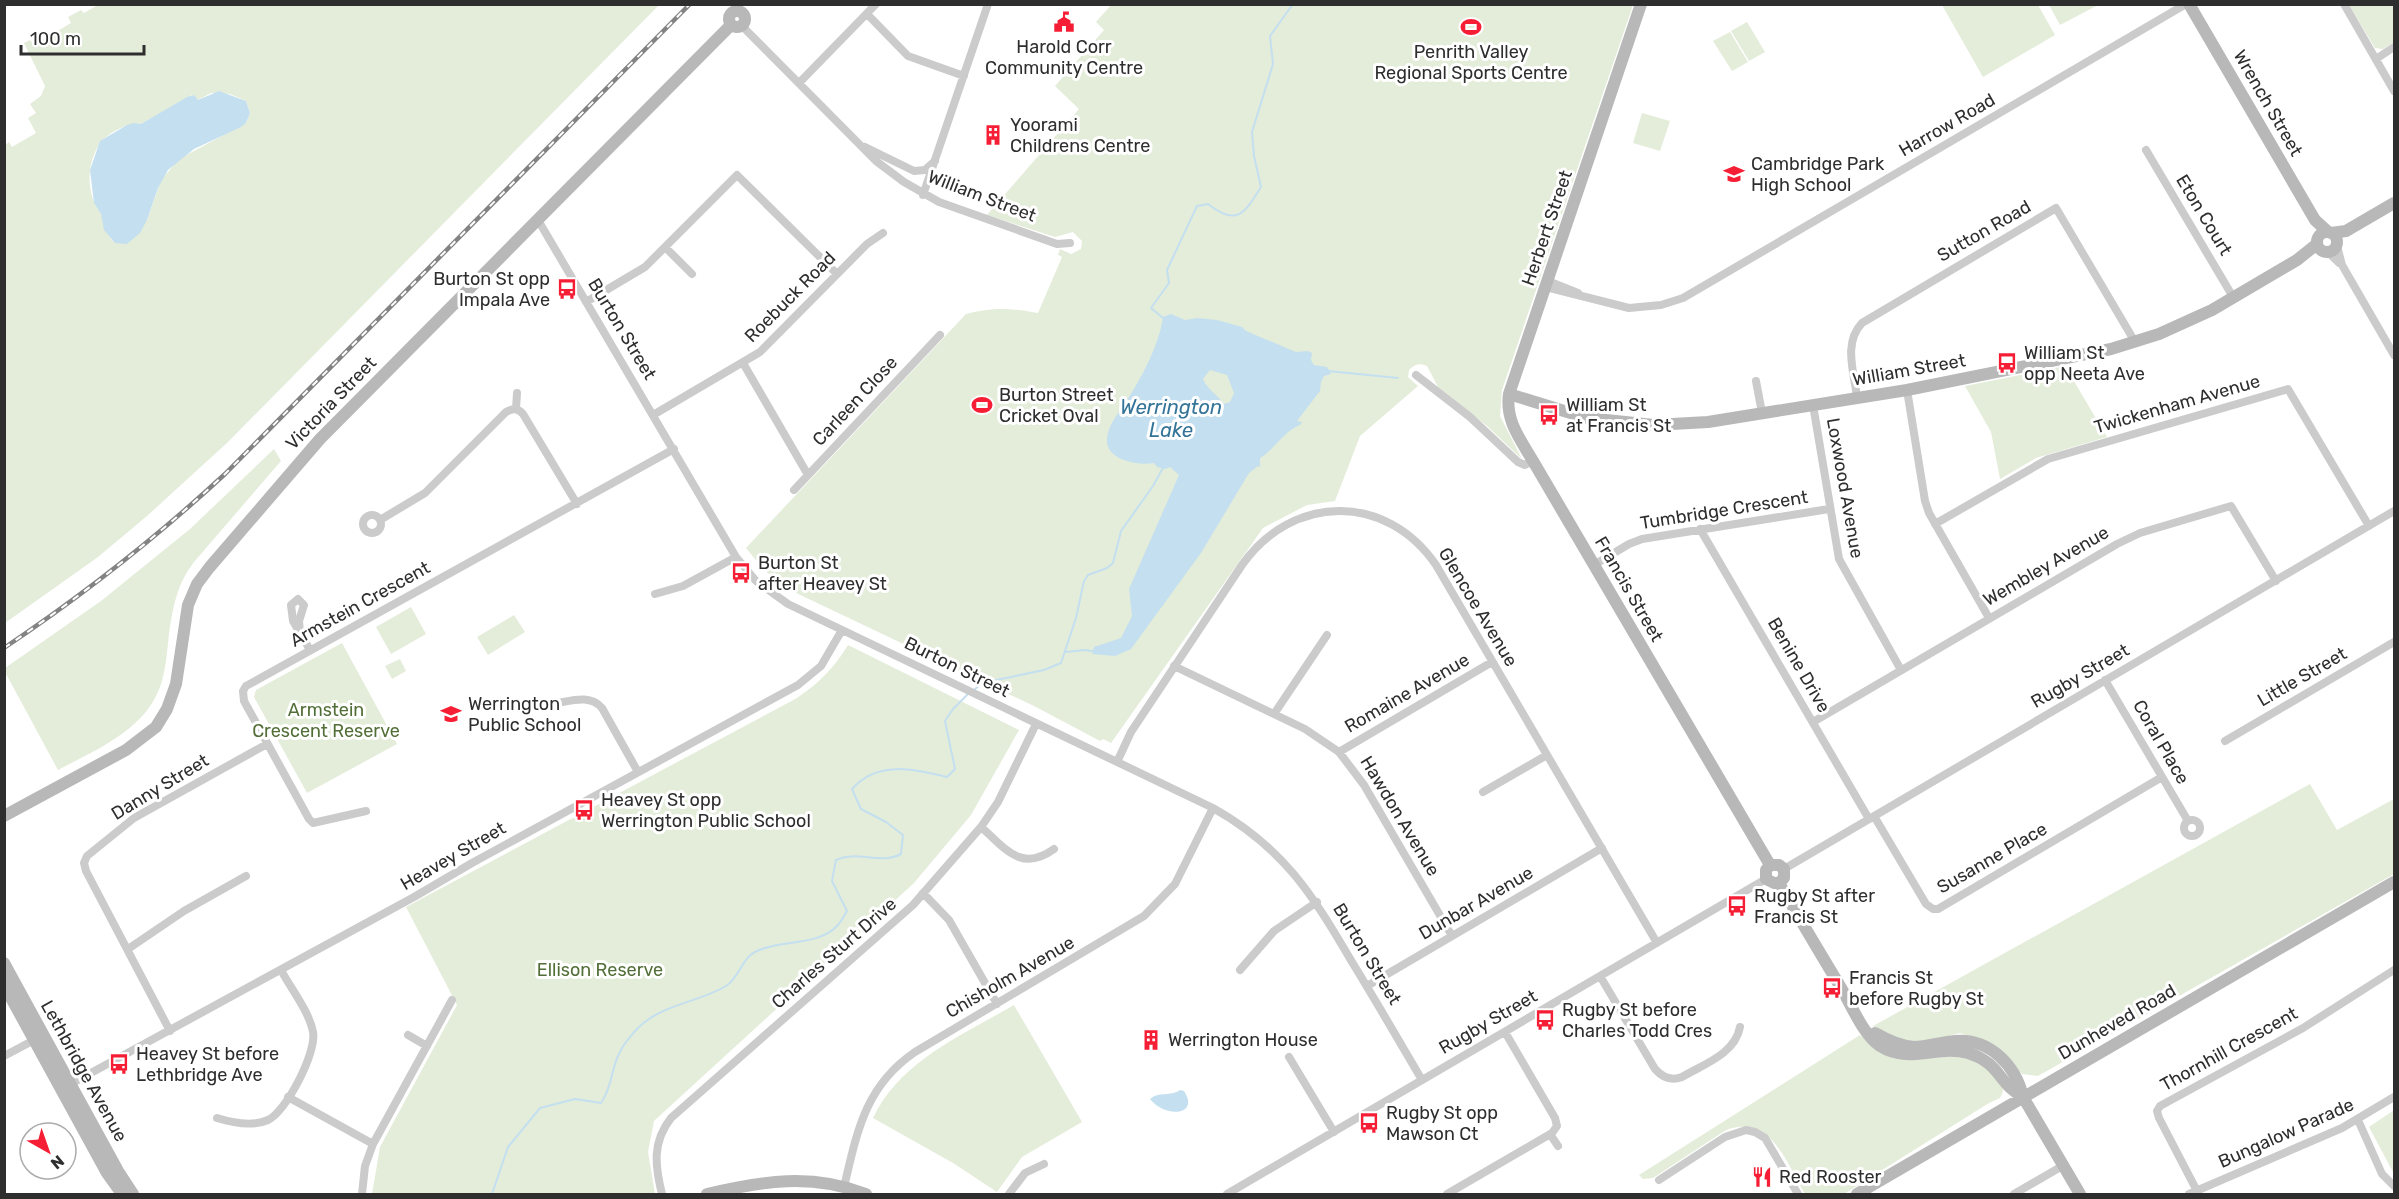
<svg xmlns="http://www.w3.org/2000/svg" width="2399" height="1199" viewBox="0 0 2399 1199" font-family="Rubik,sans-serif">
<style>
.green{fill:#e4edda;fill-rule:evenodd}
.water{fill:#c4dfef;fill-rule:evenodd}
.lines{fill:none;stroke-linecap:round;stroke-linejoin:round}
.stream{stroke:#c4dfef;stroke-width:2}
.street{stroke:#cbcbcb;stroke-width:8}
.secondary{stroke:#b8b8b8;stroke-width:12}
.rail-casing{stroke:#838383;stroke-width:4.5}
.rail{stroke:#fff;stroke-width:2;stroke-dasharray:7;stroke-linecap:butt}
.labels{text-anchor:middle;stroke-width:6;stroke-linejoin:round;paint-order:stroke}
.poi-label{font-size:18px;fill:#2e2e2e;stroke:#fff;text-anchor:start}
.street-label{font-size:18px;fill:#2e2e2e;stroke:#fff}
.park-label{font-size:18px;fill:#526e37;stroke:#fff}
.water-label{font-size:20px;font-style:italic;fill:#347498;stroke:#fff}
</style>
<rect width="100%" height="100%" fill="#fff"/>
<path class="green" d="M98 5H659L228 442 147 516 98 557 5 623V145L9 142 12 147 36 133 28 118 36 113 30 104 41 96 45 86 24 43 30 40 34 45 71 23 68 17 81 10 84 13ZM211 93 230 94 246 101 250 113 246 123 179 159 161 180 147 220 115 243C105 234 105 225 101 214 100 211 97 208 96 206 84 183 89 148 110 134 120 128 130 123 141 124L192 95 198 100Z
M1111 5H1633L1502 390 1500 416 1522 459 1487 426 1438 387 1427 366C1419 363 1415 364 1409 370L1408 377 1418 386 1360 436 1335 501 1307 505 1263 528 1111 743 1103 739 1100 741 1036 707 792 591 765 571 746 548 966 314C993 307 1010 308 1038 313L1062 257 1058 255 1060 249 1071 254 1081 249 1082 241 1073 232 1055 237 987 215 1079 109 1055 86 1104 30 1096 22Z
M1942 5H2038L2055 35 1983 77Z
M2049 5H2098L2060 25Z
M2349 5H2394V42L2383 49 2375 48Z
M1747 22 1765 52 1749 61 1731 31Z
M1730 32 1748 62 1732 71 1713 41Z
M1642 113 1670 121 1660 151 1633 143Z
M2065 366 2107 437 2036 458 2000 479 1991 432 1965 386Z
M274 449 281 461 194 562C177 584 173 607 169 634 167 651 166 669 161 684 146 730 97 749 58 770L5 672V668L101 601 190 529Z
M411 607 426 634 391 654 376 627Z
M514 615 525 632 488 655 477 637Z
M342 643 397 744 307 793 254 697 256 690Z
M848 645 1019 730 971 815 914 883 654 1121 648 1152 655 1194H372L380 1147 457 1005 406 907 797 698C819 683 834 668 848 645Z
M400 659 406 671 392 679 385 666Z
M2310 784 2337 830 2394 799V874L2038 1076 2022 1074 1990 1043 1960 1033 1932 1040 1913 1043 1884 1034 1873 1026Z
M1014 1005 1082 1122 1022 1157 997 1192 953 1163 873 1118C900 1061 961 1036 1014 1005Z
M1860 1035C1866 1040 1875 1049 1882 1051 1919 1058 1965 1044 1994 1074 2002 1083 2006 1087 2000 1098L1989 1103 1844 1194H1805C1786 1162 1771 1114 1726 1130L1653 1178 1643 1179 1639 1175Z
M2394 1110V1174L2369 1127Z"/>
<path class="water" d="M219 91 246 101 250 113 246 123 241 127 194 149 168 170 158 188 147 220 140 233 127 244 115 243 104 230 101 214 94 203 90 170 100 141 127 125 134 123 141 124 187 97 194 95 198 100Z
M1171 314 1185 320 1197 318 1217 320 1242 327 1246 331 1296 352 1308 351 1312 353 1311 360 1314 365 1327 367 1331 374 1324 376 1321 382 1320 391 1297 421 1302 422 1300 425C1284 431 1274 450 1260 458V467L1258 466 1249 473 1201 553 1131 649 1115 656 1092 654 1094 647 1121 638 1132 616 1129 589 1179 475 1170 467 1165 469 1157 467 1154 463C1139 466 1105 460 1107 439 1108 424 1119 413 1126 402 1142 377 1159 345 1163 317ZM1210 370 1227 375 1234 393 1230 402 1224 404C1218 395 1207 389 1203 379Z
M1180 1090 1184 1091C1200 1115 1166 1119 1150 1099 1159 1091 1170 1097 1180 1090Z"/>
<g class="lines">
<path class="stream" d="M1163 318 1151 308 1169 283 1167 270 1197 206 1208 204C1237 227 1245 213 1261 187L1254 156 1252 132 1273 64 1270 36 1293 4
M1328 371 1398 378
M1066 652 1085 650 1092 651
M974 690 982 683 1044 670 1061 663 1076 618 1084 581 1088 575 1107 568 1113 563 1121 531 1153 486 1164 466
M492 1194 508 1147 540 1108 575 1099 601 1103C613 1086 611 1067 620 1052 623 1044 631 1036 636 1030 660 1004 698 1003 726 986 739 978 742 958 755 952 779 939 817 947 837 926 841 922 844 916 847 911L832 881 836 860C857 850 881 865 901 854L903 835 886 822 861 809 852 789C877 760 914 769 947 777L955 769 945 721 953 709 969 693"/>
<path class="street" d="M2344 4 2394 91
M867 14 908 56 964 76
M742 26 876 161 904 182 939 202 1057 244 1070 243
M2376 59 2394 47
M799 83 876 4
M865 147 914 171 925 170 935 161
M2146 150 2233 297
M923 195 988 4
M538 220 736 557 756 581 788 604 1213 808C1284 848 1312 894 1352 962 1376 1001 1399 1041 1422 1080
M2337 246 2342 265 2394 355
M665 247 692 274
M2328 252 2339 263
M1548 281 1578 293
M1546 287 1629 308 1661 305 1683 298 2186 4
M586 302 645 267 737 175 837 274
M743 363 808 475
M1416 375 1470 417 1518 462 1525 465 1533 461
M1756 381 1762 413
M1907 390 1925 501 1929 513 1989 618
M1857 397C1854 372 1843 343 1862 323L2056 208 2135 342
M1813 405 1839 559 1901 670
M516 409 517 393
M653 415 760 352 867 244 883 233
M794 490 940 335
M363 524a9 9 0 1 1 18 0a9 9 0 1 1-18 0Z
M380 520 425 493 506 412C513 408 518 408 523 414L577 504
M1935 524 2048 459 2288 389 2369 526
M1700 529 1869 819
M1594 565 1629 544 1642 539 1829 509
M655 594 683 586 736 557
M300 632 299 621 304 605 298 599 291 605 293 621 310 650
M1174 666 1305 729 1339 752 1364 785 1452 936
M2105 680 2188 821
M551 704C569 702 589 693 602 708L638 772
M1274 714 1327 635
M1813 722 2117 544 2140 533 2231 506 2276 581
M2225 741 2394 642
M1339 752 1492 662
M1117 762 1131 732 1242 565C1292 494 1386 492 1436 565L1657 943
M1483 792 1547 755
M366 811 313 823 309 819 244 701 243 691 246 686 674 449
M1874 816 1926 904 1933 909H1938L2162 777
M2184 828a8 8 0 1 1 16 0a8 8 0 1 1-16 0Z
M981 827C1005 848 1021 873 1054 849
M1784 869 2394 511
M923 893 949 920 997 1004
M128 949 184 911 246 876
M1240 970 1274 931 1317 902
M1600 976 1655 1069C1663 1078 1672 1081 1682 1077 1704 1064 1735 1054 1740 1027
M1367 986 1602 848
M170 1031 86 871 84 863 87 856 134 818 267 744
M408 1035 427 1046
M4 1056 38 1038
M1289 1057 1334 1132
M67 1086 414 897 472 863 798 685 821 666 842 630
M288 1097 373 1144
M217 1118C233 1123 252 1127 268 1120 286 1112 317 1052 313 1032 309 1011 291 989 281 970
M2358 1120 2382 1174 2394 1186
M1550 1134 1558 1146
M1659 1180 1725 1137 1746 1130 1755 1132 1765 1138 1798 1194
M844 1187C857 1132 865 1086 915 1052L1144 916 1175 884 1213 808
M2197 1191 2159 1118 2157 1111 2160 1106 2303 1028 2394 970
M362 1194 365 1166 373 1144 452 1000
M662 1194C655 1166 652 1142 671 1118L913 905 981 827 998 802 1036 724
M1009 1194 1025 1173 1044 1164
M1227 1194 1766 879
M1447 1194 1552 1133 1557 1126 1555 1118 1505 1032
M2014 1194 2064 1165
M2189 1194 2342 1128 2394 1097"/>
<path class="secondary" d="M1641 4 1509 394C1505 420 1520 439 1533 461L1770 865
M2189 4 2315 220 2328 232
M729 19a8 8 0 1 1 16 0a8 8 0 1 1-16 0Z
M2317 242a10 10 0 1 1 20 0a10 10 0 1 1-20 0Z
M2331 233 2346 231 2394 203
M1509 394 1587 418 1654 425 1708 422 1907 390 2111 349 2159 334 2212 310 2297 260 2317 244
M4 816 126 750 156 727 167 709 176 684 188 605 197 584 209 568 320 439 731 25
M1770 865H1779L1784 869V878L1779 883
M1770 865 1766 870V879L1774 883H1779
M1779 883C1800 920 1822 956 1844 993 1853 1009 1864 1035 1880 1046 1910 1065 1938 1044 1968 1053 2001 1063 1998 1084 2023 1097
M4 963 118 1171 133 1194
M4 985 107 1173 122 1194
M1875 1033C1887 1040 1899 1046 1914 1047 1927 1047 1941 1042 1955 1041 1990 1038 2016 1066 2023 1097L2080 1194
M707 1194C763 1181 811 1173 866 1194
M1857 1194 2394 882"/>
<g class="rail-casing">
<path id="rail" d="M4 648C83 595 156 538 225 474L690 4"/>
</g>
<use href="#rail" class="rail"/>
</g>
<defs>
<g id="civic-bare" transform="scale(1.62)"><path d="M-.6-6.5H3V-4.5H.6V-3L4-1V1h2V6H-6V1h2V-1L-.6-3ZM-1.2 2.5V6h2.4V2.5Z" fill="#f61e34" stroke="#fff" stroke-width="2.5" paint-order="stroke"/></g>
<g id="stadium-bare" transform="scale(1.62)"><path d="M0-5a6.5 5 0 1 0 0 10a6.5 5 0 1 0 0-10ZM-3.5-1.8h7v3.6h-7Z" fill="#f61e34" stroke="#fff" stroke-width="2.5" paint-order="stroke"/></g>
<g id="building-bare" transform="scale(1.62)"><path d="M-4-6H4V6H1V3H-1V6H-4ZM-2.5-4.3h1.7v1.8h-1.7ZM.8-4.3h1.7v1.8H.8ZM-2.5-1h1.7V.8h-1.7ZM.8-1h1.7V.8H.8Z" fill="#f61e34" stroke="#fff" stroke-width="2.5" paint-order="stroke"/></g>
<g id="school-bare" transform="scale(1.62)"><path d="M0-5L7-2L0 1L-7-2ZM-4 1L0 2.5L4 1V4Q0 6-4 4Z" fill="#f61e34" stroke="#fff" stroke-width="2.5" paint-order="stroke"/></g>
<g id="bus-bare" transform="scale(1.62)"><path d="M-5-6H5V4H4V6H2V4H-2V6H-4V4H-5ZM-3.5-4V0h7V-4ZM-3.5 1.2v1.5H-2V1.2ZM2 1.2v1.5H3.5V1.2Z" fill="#f61e34" stroke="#fff" stroke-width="2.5" paint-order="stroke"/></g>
<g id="restaurant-bare" transform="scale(1.62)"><path d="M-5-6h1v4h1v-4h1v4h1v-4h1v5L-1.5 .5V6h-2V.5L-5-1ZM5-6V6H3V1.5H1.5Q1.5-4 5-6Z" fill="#f61e34" stroke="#fff" stroke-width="2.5" paint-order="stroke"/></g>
</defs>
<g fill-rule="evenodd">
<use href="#civic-bare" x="1064" y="22"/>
<use href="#stadium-bare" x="1471" y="27"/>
<use href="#building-bare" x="993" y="135"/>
<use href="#school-bare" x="1734" y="174"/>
<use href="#bus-bare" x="567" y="289"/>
<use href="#bus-bare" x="2007" y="363"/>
<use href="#stadium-bare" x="982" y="405"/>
<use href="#bus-bare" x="1549" y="415"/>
<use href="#bus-bare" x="741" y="573"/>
<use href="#school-bare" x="451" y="714"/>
<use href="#bus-bare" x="584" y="810"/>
<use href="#bus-bare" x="1737" y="906"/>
<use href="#bus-bare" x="1832" y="988"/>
<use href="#bus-bare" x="1545" y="1020"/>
<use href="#building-bare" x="1151" y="1040"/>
<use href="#bus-bare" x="119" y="1064"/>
<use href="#bus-bare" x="1369" y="1123"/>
<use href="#restaurant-bare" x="1762" y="1177"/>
</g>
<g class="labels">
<g class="poi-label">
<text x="1064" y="53" text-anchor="middle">Harold Corr<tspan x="1064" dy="21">Community Centre</tspan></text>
<text x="1471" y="58" text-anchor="middle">Penrith Valley<tspan x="1471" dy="21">Regional Sports Centre</tspan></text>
<text x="1010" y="131">Yoorami<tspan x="1010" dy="21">Childrens Centre</tspan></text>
<text x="1751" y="170">Cambridge Park<tspan x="1751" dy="21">High School</tspan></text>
<text x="550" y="285" text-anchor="end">Burton St opp<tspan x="550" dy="21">Impala Ave</tspan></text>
<text x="2024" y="359">William St<tspan x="2024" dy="21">opp Neeta Ave</tspan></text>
<text x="999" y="401">Burton Street<tspan x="999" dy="21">Cricket Oval</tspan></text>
<text x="1566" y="411">William St<tspan x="1566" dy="21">at Francis St</tspan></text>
<text x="758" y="569">Burton St<tspan x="758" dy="21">after Heavey St</tspan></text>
<text x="468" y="710">Werrington<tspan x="468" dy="21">Public School</tspan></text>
<text x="601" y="806">Heavey St opp<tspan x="601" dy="21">Werrington Public School</tspan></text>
<text x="1754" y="902">Rugby St after<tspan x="1754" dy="21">Francis St</tspan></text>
<text x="1849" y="984">Francis St<tspan x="1849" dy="21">before Rugby St</tspan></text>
<text x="1562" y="1016">Rugby St before<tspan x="1562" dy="21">Charles Todd Cres</tspan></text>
<text x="1168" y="1046">Werrington House</text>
<text x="136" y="1060">Heavey St before<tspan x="136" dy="21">Lethbridge Ave</tspan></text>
<text x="1386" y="1119">Rugby St opp<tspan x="1386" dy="21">Mawson Ct</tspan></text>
<text x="1779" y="1183">Red Rooster</text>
</g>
<g class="street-label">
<text transform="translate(2268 103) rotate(60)" y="6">Wrench Street</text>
<text transform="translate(1947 125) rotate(-30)" y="6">Harrow Road</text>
<text transform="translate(982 196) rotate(21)" y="6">William Street</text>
<text transform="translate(2204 215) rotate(59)" y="6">Eton Court</text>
<text transform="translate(1547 228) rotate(-71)" y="6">Herbert Street</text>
<text transform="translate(1984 231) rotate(-30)" y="6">Sutton Road</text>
<text transform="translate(790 297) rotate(-45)" y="6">Roebuck Road</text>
<text transform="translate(622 329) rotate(59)" y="6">Burton Street</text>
<text transform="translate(1909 370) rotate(-10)" y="6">William Street</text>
<text transform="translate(855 401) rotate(-47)" y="6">Carleen Close</text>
<text transform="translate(331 403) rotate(-46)" y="6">Victoria Street</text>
<text transform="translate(2177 404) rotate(-16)" y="6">Twickenham Avenue</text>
<text transform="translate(1845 488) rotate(80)" y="6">Loxwood Avenue</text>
<text transform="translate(1724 510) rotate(-9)" y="6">Tumbridge Crescent</text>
<text transform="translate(2046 566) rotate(-30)" y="6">Wembley Avenue</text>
<text transform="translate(1629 589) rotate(60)" y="6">Francis Street</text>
<text transform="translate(360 604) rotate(-29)" y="6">Armstein Crescent</text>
<text transform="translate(1478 607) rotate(59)" y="6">Glencoe Avenue</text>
<text transform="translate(1799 665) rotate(60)" y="6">Benine Drive</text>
<text transform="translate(957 667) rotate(26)" y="6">Burton Street</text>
<text transform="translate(2080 676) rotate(-30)" y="6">Rugby Street</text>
<text transform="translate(2302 677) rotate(-30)" y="6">Little Street</text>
<text transform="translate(1407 693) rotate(-30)" y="6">Romaine Avenue</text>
<text transform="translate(2161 742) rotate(60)" y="6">Coral Place</text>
<text transform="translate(160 787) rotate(-31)" y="6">Danny Street</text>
<text transform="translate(1400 816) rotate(59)" y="6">Hawdon Avenue</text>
<text transform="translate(453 856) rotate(-30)" y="6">Heavey Street</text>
<text transform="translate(1992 858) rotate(-30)" y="6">Susanne Place</text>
<text transform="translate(1476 903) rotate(-30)" y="6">Dunbar Avenue</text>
<text transform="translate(834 953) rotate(-41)" y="6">Charles Sturt Drive</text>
<text transform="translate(1367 954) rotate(59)" y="6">Burton Street</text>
<text transform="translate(1010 977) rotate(-30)" y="6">Chisholm Avenue</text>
<text transform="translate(1488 1022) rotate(-30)" y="6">Rugby Street</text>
<text transform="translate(2117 1022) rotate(-30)" y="6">Dunheved Road</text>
<text transform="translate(2229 1049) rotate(-29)" y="6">Thornhill Crescent</text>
<text transform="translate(84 1071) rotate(61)" y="6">Lethbridge Avenue</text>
<text transform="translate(2286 1133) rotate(-24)" y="6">Bungalow Parade</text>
</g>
<g class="park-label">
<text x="326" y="716">Armstein<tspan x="326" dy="21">Crescent Reserve</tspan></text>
<text x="600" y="976">Ellison Reserve</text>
</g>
<g class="water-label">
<text x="1171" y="414">Werrington<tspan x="1171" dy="23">Lake</tspan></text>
</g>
</g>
<rect width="2399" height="1199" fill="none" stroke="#2e2e2e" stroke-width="12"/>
<g transform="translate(48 1151) rotate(140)"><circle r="28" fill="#ffffff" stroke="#ababab" stroke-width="1.5"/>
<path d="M0-4.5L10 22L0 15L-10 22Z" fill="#f61e34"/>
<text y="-9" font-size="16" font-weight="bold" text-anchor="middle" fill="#2e2e2e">N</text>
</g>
<path d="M21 45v9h123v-9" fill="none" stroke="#2e2e2e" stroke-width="3"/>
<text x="30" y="45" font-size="18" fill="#2e2e2e" stroke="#ffffff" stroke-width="4.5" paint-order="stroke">100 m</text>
</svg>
